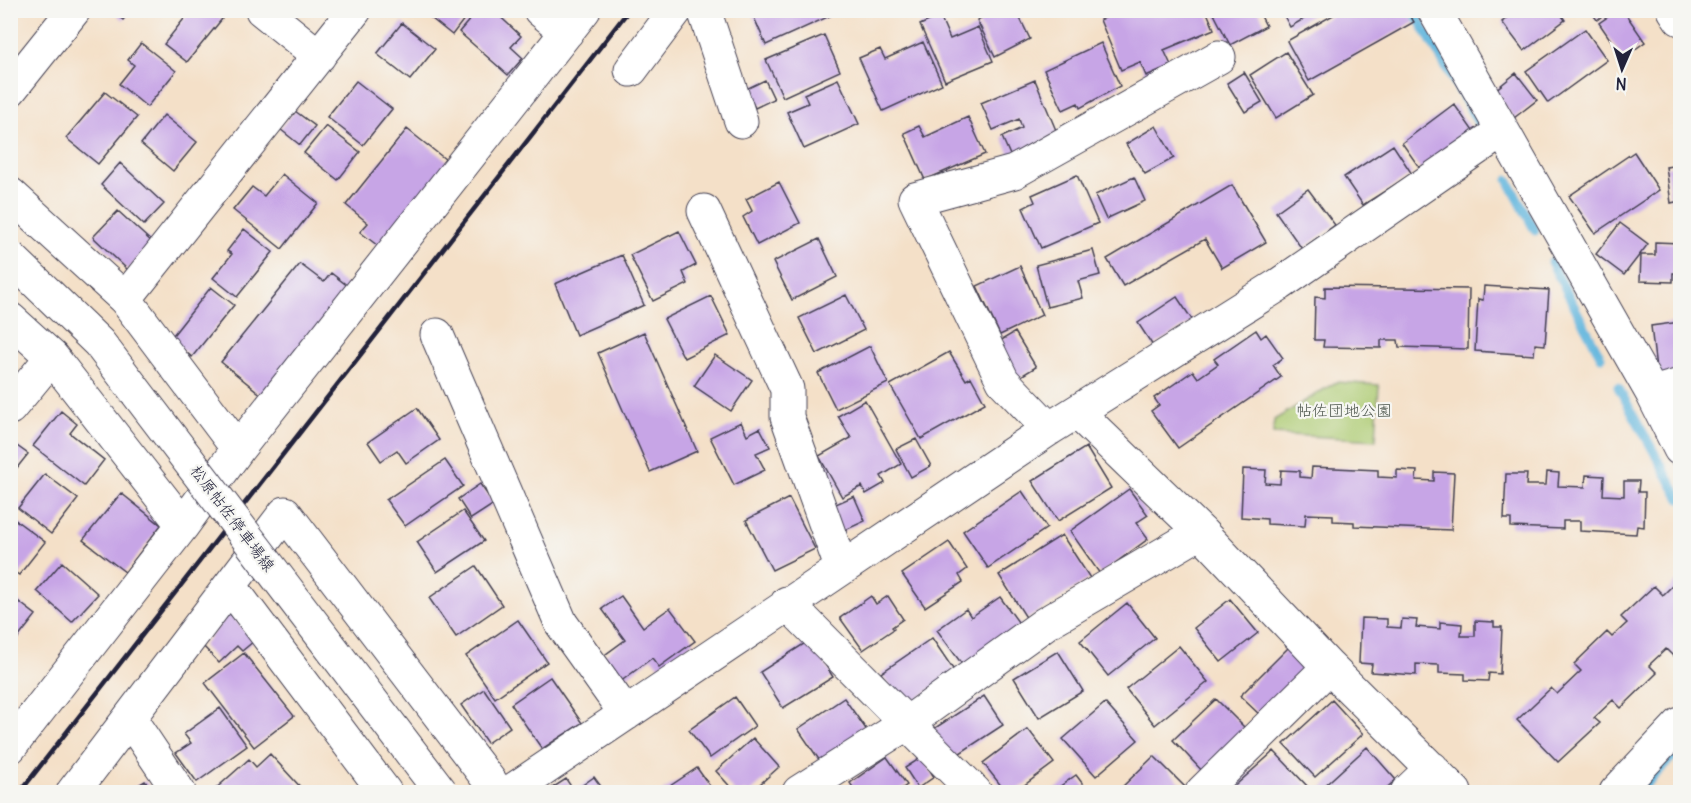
<svg xmlns="http://www.w3.org/2000/svg" width="1691" height="803" viewBox="0 0 1691 803" font-family="Delius,'Klee One',sans-serif">
<style>
.green{fill:#adcb72;stroke:#687656;stroke-width:1.5}
.lines{fill:none;stroke-linecap:round;stroke-linejoin:round}
.stream{stroke:#61b5dd;stroke-width:9}
.building{fill:#c7a5e6}
.minor-casing{stroke:#423e50;stroke-width:35}
.minor{stroke:#fff;stroke-width:33}
.rail{stroke:#22223b;stroke-width:4.5}
.secondary-bridge-casing{stroke:#423e50;stroke-width:35;stroke-linecap:butt}
.secondary-bridge{stroke:#fff;stroke-width:33}
.labels{text-anchor:middle;stroke-width:4.5;stroke-linejoin:round;paint-order:stroke}
.park-label{font-size:16px;fill:#4c554c;stroke:#f6f6f2}
.street-label{font-size:16px;fill:#22223b;stroke:#f6f6f2}
</style>
<rect width="100%" height="100%" fill="#f6f6f2"/>
<filter id="ink" filterUnits="userSpaceOnUse"><feTurbulence type="fractalNoise" baseFrequency=".0167" numOctaves="2"/><feDisplacementMap in="SourceGraphic" scale="12" xChannelSelector="R" yChannelSelector="G"/><feConvolveMatrix kernelMatrix="1 2 1 2 8 2 1 2 1" color-interpolation-filters="sRGB"/></filter>
<filter id="wash" filterUnits="userSpaceOnUse"><feTurbulence type="fractalNoise" baseFrequency=".008" numOctaves="4" result="noise"/><feDisplacementMap in="SourceGraphic" scale="24" xChannelSelector="R" yChannelSelector="G"/><feGaussianBlur stdDeviation="1.35" result="paint"/><feColorMatrix in="noise" values="0 0 0 0 0 0 0 0 0 0 0 0 0 0 0 0 0 1.4 0 .05"/><feComposite in="paint" operator="in"/></filter>
<g filter="url(#wash)">
<rect width="100%" height="100%" fill="#f4e0c8"/>
<path class="green" d="M1336 382 1379 385 1376 440 1273 434 1274 420Z"/>
<g class="lines">
<path class="stream" d="M1413 10 1482 130
M1508 180 1535 231
M1551 262 1601 357
M1618 387 1680 499
M1639 792 1680 749"/>
</g>
<g id="blocks">
<path class="building" d="M111 10H131L123 20Z
M191 10H211L222 19 187 62 164 44Z
M421 10H471L452 35Z
M478 10H493L521 36 511 47 523 58 508 75 459 32Z
M763 10H827L830 16 766 45 753 15Z
M996 10H1016L1030 39 995 57 977 20Z
M1123 10H1147L1149 15 1161 10H1206L1214 29 1164 50 1171 65 1146 76 1140 62 1121 70 1100 20Z
M1212 10H1258L1266 26 1230 45Z
M1281 10H1319L1290 27Z
M1342 10H1407L1414 22 1309 81 1287 41Z
M1518 10H1558L1565 20 1524 51 1502 22Z
M1590 10H1610L1597 20Z
M1618 10H1623L1645 42 1623 58 1599 23Z
M940 16 950 39 978 27 993 61 945 81 920 25Z
M402 23 435 49 410 80 377 54Z
M1585 29 1607 60 1548 103 1526 71Z
M824 35 840 71 783 97 766 60Z
M923 42 942 84 883 111 859 58 880 49 885 59Z
M141 43 176 71 147 107 119 84 134 65 128 60Z
M1101 43 1120 86 1080 108 1078 103 1063 110 1044 70Z
M1286 52 1313 95 1276 118 1250 75Z
M1244 72 1262 102 1245 112 1227 83Z
M1516 73 1537 100 1514 118 1494 91Z
M838 79 859 124 804 149 787 112 808 103 804 94Z
M765 80 774 99 755 108 746 89Z
M1035 80 1058 135 1010 155 1002 137 1022 128 1019 119 993 130 981 103Z
M356 81 392 109 363 145 327 117Z
M105 92 137 117 98 164 66 138Z
M1454 104 1473 131 1421 170 1402 143Z
M295 111 315 126 300 145 280 129Z
M164 115 197 142 173 171 141 144Z
M968 117 985 154 925 180 904 133 919 126 925 137Z
M326 126 360 152 338 180 304 153Z
M1156 126 1174 158 1145 174 1126 144Z
M407 129 450 163 382 249 360 232 368 223 346 205Z
M1393 145 1412 174 1363 205 1344 177Z
M1634 152 1659 190 1595 233 1569 196Z
M120 163 164 204 144 225 101 185Z
M1680 165V201L1671 203 1666 167Z
M282 174 318 203 282 249 233 210 252 187 264 196Z
M1077 175 1098 223 1041 248 1023 208 1035 202 1032 195Z
M1134 177 1145 201 1106 219 1095 195Z
M779 182 800 223 757 245 743 217 752 211 746 199Z
M1232 185 1266 242 1222 268 1205 239 1123 286 1107 259Z
M1308 189 1335 225 1302 249 1276 212Z
M118 211 153 243 128 270 93 237Z
M1620 223 1648 244 1624 275 1596 254Z
M244 229 273 252 237 297 213 278 232 254 227 251Z
M679 231 696 265 683 272 688 284 653 301 630 255Z
M819 239 837 277 792 300 773 262Z
M1655 242 1680 243V273H1673V282L1640 281 1641 255H1655Z
M1093 250 1100 275 1078 281 1083 298 1047 307 1036 265Z
M622 255 644 305 576 335 555 284Z
M300 264 324 282 331 273 349 287 263 396 221 362Z
M1020 266 1042 315 1000 335 977 286Z
M1484 286 1549 290 1545 345 1535 344 1534 355 1475 351 1478 299 1483 300Z
M211 287 234 305 192 357 170 339Z
M1325 287 1469 289 1468 349 1399 347 1398 340H1381V348L1323 347 1324 340H1314L1315 297 1325 298Z
M846 295 864 330 817 354 799 318Z
M711 296 730 335 684 358 664 319Z
M1177 297 1193 321 1153 346 1138 323Z
M1680 322V373L1657 377 1651 326Z
M1256 330 1261 338 1266 334 1283 358 1273 365 1281 377 1178 448 1151 411 1159 405 1154 398 1193 371 1198 378 1218 364 1214 359Z
M644 332 697 451 650 472 598 353Z
M1015 332 1036 367 1013 381 993 345Z
M870 346 888 383 836 409 818 373Z
M949 352 966 380 971 377 985 403 921 439 890 385Z
M715 355 752 380 731 411 694 386Z
M865 400 901 464 881 476 885 483 866 494 862 486 842 497 819 456 851 438 838 416Z
M417 408 439 440 406 463 397 450 381 461 368 442Z
M61 411 77 424 70 433 104 460 84 486 33 446Z
M741 422 747 435 760 428 770 447 756 453 765 470 734 485 710 437Z
M916 439 931 466 911 477 896 449Z
M10 441 28 454 12 474 10 473Z
M1086 447 1111 488 1058 521 1032 481Z
M445 460 463 486 405 526 386 500Z
M1312 467 1378 470V477L1397 478V470L1417 471 1416 480 1434 481V472L1454 473 1451 530 1354 526V522L1333 521V515L1306 514 1305 526 1267 524V519L1241 517 1243 469 1266 470 1265 483 1280 484 1281 470 1300 471V477L1311 478Z
M1547 472 1559 473 1558 486 1585 487 1586 475 1604 476 1603 495 1624 496V481H1639L1638 492H1645L1644 527 1637 526 1636 534 1580 531V521H1563V529L1511 527V519H1504L1506 474H1527L1526 485H1546Z
M45 474 78 499 51 534 18 508Z
M480 484 494 504 471 519 458 499Z
M1129 489 1148 515 1136 523 1148 539 1100 574 1070 531Z
M1022 491 1047 528 988 568 963 531Z
M121 493 161 525 125 572 83 540Z
M854 496 865 521 841 532 829 507Z
M789 498 815 549 772 570 746 520Z
M463 511 484 541 437 572 417 542Z
M10 516 45 542 19 575 10 569Z
M1062 535 1090 578 1027 619 999 575Z
M949 542 967 569 959 575 963 582 925 607 902 574Z
M62 562 98 594 72 622 37 591Z
M476 566 502 605 456 637 429 598Z
M1679 579 1680 648 1673 656 1666 649 1649 665 1657 673 1621 708 1613 700 1594 718 1600 723 1558 762 1517 720 1551 688 1557 694 1581 671 1574 664 1607 632 1612 637 1627 623 1621 617 1654 586 1663 595Z
M10 595 36 615 10 648Z
M621 596 643 627 670 608 695 641 659 667 652 658 620 682 602 657 625 640 602 609Z
M871 596 876 604 888 596 903 619 892 627 894 629 863 650 840 618Z
M1000 597 1021 626 964 667 937 630 966 609 971 617Z
M1230 599 1258 633 1221 662 1194 628Z
M1127 603 1155 638 1108 676 1080 641Z
M229 613 254 641 242 651 237 646 219 663 203 646Z
M1361 618 1387 619V627L1401 628 1402 619 1417 620 1416 627 1440 629V622L1462 624 1461 636H1475V621L1494 622V627H1502L1500 674 1489 673 1488 681 1465 680V674L1439 673V665L1416 664V675L1371 672 1372 664 1359 663Z
M518 620 547 662 495 698 466 656Z
M932 638 955 672 905 707 881 673Z
M810 640 833 677 783 708 760 672Z
M1179 646 1208 682 1155 725 1126 689Z
M1289 647 1310 668 1261 716 1240 696Z
M1058 651 1083 691 1039 718 1014 678Z
M244 653 294 716 254 747 205 683Z
M550 677 582 723 542 749 511 704Z
M484 689 510 727 487 743 461 705Z
M984 696 1003 725 951 759 932 730Z
M735 697 755 726 710 758 689 730Z
M844 698 868 732 822 764 798 729Z
M1216 699 1249 732 1205 774 1173 740Z
M1332 700 1363 734 1315 777 1284 744Z
M1105 703 1138 740 1096 776 1063 739Z
M220 708 247 746 197 782 176 753 191 743 184 734Z
M1028 729 1054 763 1015 792H1006L983 763Z
M753 738 779 767 751 792H735L716 771Z
M1367 747 1396 780 1381 792H1322L1320 790Z
M1274 751 1308 787 1302 792H1228Z
M270 754 305 792H212L249 759 256 767Z
M1154 756 1188 790 1185 792H1117Z
M887 757 907 785 897 792H856L850 783Z
M922 757 934 777 918 788 905 768Z
M697 768 714 792H661Z
M1076 775 1089 792H1052Z
M594 777 605 792H546L566 779 574 791Z
M145 781 153 792H127Z"/>
</g>
</g>
<g filter="url(#ink)">
<use href="#blocks" fill-opacity="0" stroke="#423e50" stroke-width="1.5"/>
<g class="lines">
<g class="minor-casing">
<path id="minor" d="M262 10 319 56
M540 10 567 32
M704 10 741 121
M1434 10 1652 393 1680 449
M1674 10 1680 19
M631 70 676 10
M10 90 74 10
M10 194 125 299 238 449
M704 211 787 389V417L841 567
M125 299 355 10
M10 319 52 357 183 525
M437 335 561 623 626 714
M1652 393 1680 385
M10 408 52 357
M1077 412 1201 532 1329 667 1455 792
M1049 429 1003 381 915 199 1014 172 1219 57
M230 586 385 792
M787 603 975 792
M130 719 179 792
M10 747 183 525 238 449 584 10
M73 792 285 513 498 792
M510 792 1049 429 1280 284 1502 131
M799 792 906 724 1046 623 1201 532
M1202 792 1329 667
M1407 792 1432 768
M1616 792 1680 724"/>
</g>
<use href="#minor" class="minor"/>
<path class="rail" d="M20 792 629 10"/>
<g class="secondary-bridge-casing">
<path id="secondary-bridge" d="M10 257 99 343 441 792"/>
</g>
<use href="#secondary-bridge" class="secondary-bridge"/>
</g>
</g>
<g class="labels">
<g class="park-label">
<text x="1344" y="416">帖佐団地公園</text>
</g>
<g class="street-label">
<text transform="translate(233 518) rotate(53)" y="6">松原帖佐停車場線</text>
</g>
</g>
<rect width="1691" height="803" fill="none" stroke="#f6f6f2" stroke-width="36"/>
<g transform="translate(1622 69) rotate(183)" stroke="#f6f6f2" stroke-width="4.5" paint-order="stroke">
<path d="M0-4.5L10 22L0 15L-10 22Z" fill="#22223b"/>
<text y="-9" font-size="16" font-weight="bold" text-anchor="middle" fill="#22223b">N</text>
</g>
</svg>
